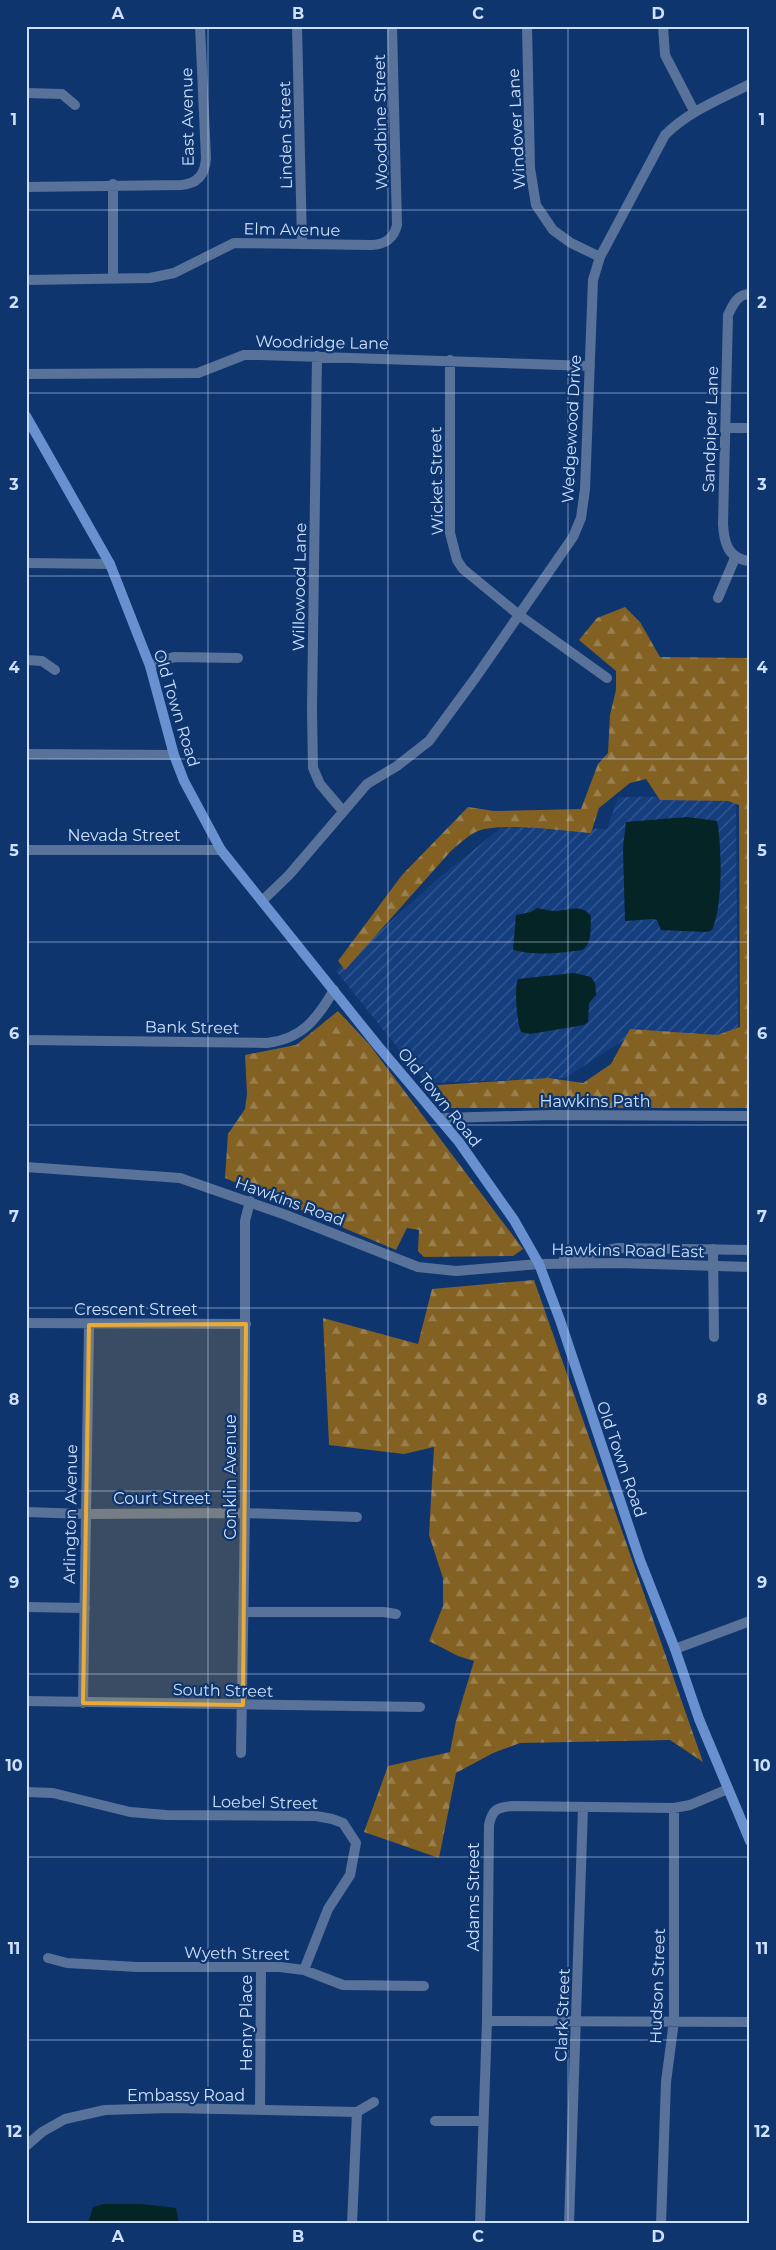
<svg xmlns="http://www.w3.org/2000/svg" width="776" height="2250" viewBox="0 0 776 2250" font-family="Montserrat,sans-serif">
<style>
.industrial{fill:url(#industrial-furrows)}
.forest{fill:url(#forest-firs)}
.water{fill:#042425}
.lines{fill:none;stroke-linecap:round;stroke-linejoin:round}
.minor{stroke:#597299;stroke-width:10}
.tertiary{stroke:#597299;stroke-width:10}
.secondary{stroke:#6a91cf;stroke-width:10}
.marked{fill:#e8ab37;fill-opacity:0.2;stroke:#e8ab37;stroke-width:4;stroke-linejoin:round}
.grid{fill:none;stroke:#cde0fc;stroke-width:1;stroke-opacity:0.55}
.labels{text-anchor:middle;stroke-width:4.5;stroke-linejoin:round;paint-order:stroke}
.street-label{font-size:16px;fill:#cde0fc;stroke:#0f356f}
.neatline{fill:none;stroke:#cde0fc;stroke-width:2}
.grid-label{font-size:16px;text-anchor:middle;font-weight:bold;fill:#cde0fc}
</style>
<defs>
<pattern id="industrial-furrows" width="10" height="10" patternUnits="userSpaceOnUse" patternTransform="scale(1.25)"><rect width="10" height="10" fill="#153e7f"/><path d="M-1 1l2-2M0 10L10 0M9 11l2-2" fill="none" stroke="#365a92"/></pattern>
<pattern id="forest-firs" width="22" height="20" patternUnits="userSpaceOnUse" patternTransform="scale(1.25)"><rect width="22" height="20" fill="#836122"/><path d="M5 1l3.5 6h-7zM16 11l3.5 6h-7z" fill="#997f4e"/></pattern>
</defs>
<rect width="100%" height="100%" fill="#0f356f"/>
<path class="industrial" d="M736 796 738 1040 636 1032 565 1078 426 1083 336 971 440 877 502 827 607 829 618 797Z"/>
<path class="forest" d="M625 607 640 622 660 657 750 658V1108H451L437 1085 549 1078 583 1083 611 1064 630 1029 717 1035 740 1027 739 805 728 801 660 800 646 779 630 783 599 808 591 833C563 831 502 822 478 831 467 836 459 844 450 852L345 970 338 961 402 875 468 807 494 811 581 809 598 764 608 753 610 715 616 690V671L579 640 597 618Z
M338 1011 369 1044 523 1249 513 1256 424 1257 418 1251 419 1230 407 1228 396 1250 225 1178 228 1134 245 1109 247 1094 245 1055 296 1045Z
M534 1280 703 1762 670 1740 520 1743 493 1753 456 1773 439 1858 364 1832 388 1766 450 1752 456 1721 474 1661 458 1656 429 1641 443 1606V1578L429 1535 434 1447 404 1454 329 1445 323 1318 418 1344 432 1289Z"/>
<path class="water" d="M687 817 717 821C722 846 723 907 712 930L706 932 661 930 657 920 653 919 625 921 623 848 626 822Z
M537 908C543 909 550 911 557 911 570 910 581 904 591 916 590 927 593 944 582 950 559 953 536 956 513 950L516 915 531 912Z
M574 973 591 977 595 983 596 995 589 1003 588 1022 584 1025 530 1034 521 1032C517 1022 514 988 518 979Z
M104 2204H141L176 2208 179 2224H88L93 2207Z"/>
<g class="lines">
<path class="minor" d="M297 26 302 243
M527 26 530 168 536 205 553 230 571 243 600 257
M663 26 665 55 694 111
M26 93 62 94 75 105
M26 187 181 185C198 184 205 174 206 158L200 26
M113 278V184
M26 280 150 278 174 273 234 243 371 245C385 245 394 238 397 225L392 26
M750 294C737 294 733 305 728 315L723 524C724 543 728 559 750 561
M317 356 312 709 313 768 320 784 342 810
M450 360V533L457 560 463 569 519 615 607 678
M26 374 198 373 244 355H260L590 366
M726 428H750
M26 563 110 564
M718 598 735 558
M26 660 42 661 55 670
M150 666 174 657 238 658
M26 754 174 755
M26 850H221
M262 901 289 875 367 784 397 766 429 741 476 677 573 537 581 518 585 489 593 280 600 257 665 135C689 111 719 100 750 84
M26 1040 267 1043C302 1039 317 1019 334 990
M440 1118 552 1115 750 1116
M713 1249 714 1337
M26 1323 246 1324
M26 1512 85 1514 245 1513 357 1517
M26 1607 85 1608
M244 1612H384L396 1614
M675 1649 750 1621
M26 1701 420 1707
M83 1703 89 1325
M241 1753 245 1513V1221L250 1201
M26 1792 53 1793 130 1812 166 1815 316 1816 332 1819 343 1823 356 1843 350 1875 328 1909 304 1970
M48 1958 67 1963 137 1967H280L304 1970 343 1985 424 1986
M487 2021 750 2022
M260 2110 261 1967
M435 2121H483
M26 2146 42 2132 65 2119 105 2110 171 2108 357 2112
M352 2224 357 2112 374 2102
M480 2224 487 2021 489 1825C492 1810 497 1807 512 1806L674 1808 690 1805 728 1789
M569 2224 583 1808
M661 2224 666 2082 674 2021V1808"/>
<path class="tertiary" d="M26 1167 180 1178 286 1215 418 1267 456 1271 539 1264 618 1263 750 1267
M564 1259 618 1248 750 1250"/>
<path class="secondary" d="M26 416 110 564 150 666 174 755 184 781 221 850 378 1046 459 1142 514 1220 539 1264 560 1320 640 1560 675 1649 699 1719 750 1841"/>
</g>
<path class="marked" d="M246 1324 243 1705 83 1703 89 1325Z"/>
<path class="grid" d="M208 26V2224M388 26V2224M568 26V2224M26 210H750M26 393H750M26 576H750M26 759H750M26 942H750M26 1125H750M26 1308H750M26 1491H750M26 1674H750M26 1857H750M26 2040H750"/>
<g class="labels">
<g class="street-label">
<text transform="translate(187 117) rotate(-91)" y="6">East Avenue</text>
<text transform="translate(380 122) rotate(-91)" y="6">Woodbine Street</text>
<text transform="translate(516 129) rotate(-93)" y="6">Windover Lane</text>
<text transform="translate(285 135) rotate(-91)" y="6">Linden Street</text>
<text transform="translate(292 229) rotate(1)" y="6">Elm Avenue</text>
<text transform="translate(322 342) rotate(1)" y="6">Woodridge Lane</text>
<text transform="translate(571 429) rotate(-87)" y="6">Wedgewood Drive</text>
<text transform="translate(710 429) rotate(-88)" y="6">Sandpiper Lane</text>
<text transform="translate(436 481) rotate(-91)" y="6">Wicket Street</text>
<text transform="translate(299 587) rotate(-89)" y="6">Willowood Lane</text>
<text transform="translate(177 708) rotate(73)" y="6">Old Town Road</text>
<text x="124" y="841">Nevada Street</text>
<text transform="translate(192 1027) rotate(1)" y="6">Bank Street</text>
<text transform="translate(440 1097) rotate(51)" y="6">Old Town Road</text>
<text x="595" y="1107">Hawkins Path</text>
<text transform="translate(290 1201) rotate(20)" y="6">Hawkins Road</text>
<text transform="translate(628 1250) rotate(1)" y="6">Hawkins Road East</text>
<text x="136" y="1315">Crescent Street</text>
<text transform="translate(622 1459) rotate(71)" y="6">Old Town Road</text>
<text transform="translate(230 1477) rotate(-90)" y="6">Conklin Avenue</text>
<text x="162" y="1504">Court Street</text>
<text transform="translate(70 1514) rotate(-89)" y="6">Arlington Avenue</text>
<text transform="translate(223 1690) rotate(1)" y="6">South Street</text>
<text transform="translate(265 1802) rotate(1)" y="6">Loebel Street</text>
<text transform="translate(473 1897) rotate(-90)" y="6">Adams Street</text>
<text transform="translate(237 1953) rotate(1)" y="6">Wyeth Street</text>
<text transform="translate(657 1986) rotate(-88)" y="6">Hudson Street</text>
<text transform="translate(562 2015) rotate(-88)" y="6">Clark Street</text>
<text transform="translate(246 2023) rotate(-90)" y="6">Henry Place</text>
<text x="186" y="2101">Embassy Road</text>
</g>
</g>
<rect width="776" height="2250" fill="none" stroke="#0f356f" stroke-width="55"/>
<rect x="28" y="28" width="720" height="2194" class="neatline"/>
<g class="grid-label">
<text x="118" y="19">A</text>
<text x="298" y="19">B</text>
<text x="478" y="19">C</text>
<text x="658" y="19">D</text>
<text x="14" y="125">1</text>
<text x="762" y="125">1</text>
<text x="14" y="308">2</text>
<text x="762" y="308">2</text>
<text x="14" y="490">3</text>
<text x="762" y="490">3</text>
<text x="14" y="673">4</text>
<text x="762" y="673">4</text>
<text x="14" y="856">5</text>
<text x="762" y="856">5</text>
<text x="14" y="1039">6</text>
<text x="762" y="1039">6</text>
<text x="14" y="1222">7</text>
<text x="762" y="1222">7</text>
<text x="14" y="1405">8</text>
<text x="762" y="1405">8</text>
<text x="14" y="1588">9</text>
<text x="762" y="1588">9</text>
<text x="14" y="1771">10</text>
<text x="762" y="1771">10</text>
<text x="14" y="1954">11</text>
<text x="762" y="1954">11</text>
<text x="14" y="2137">12</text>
<text x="762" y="2137">12</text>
<text x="118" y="2242">A</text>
<text x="298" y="2242">B</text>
<text x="478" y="2242">C</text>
<text x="658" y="2242">D</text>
</g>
</svg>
